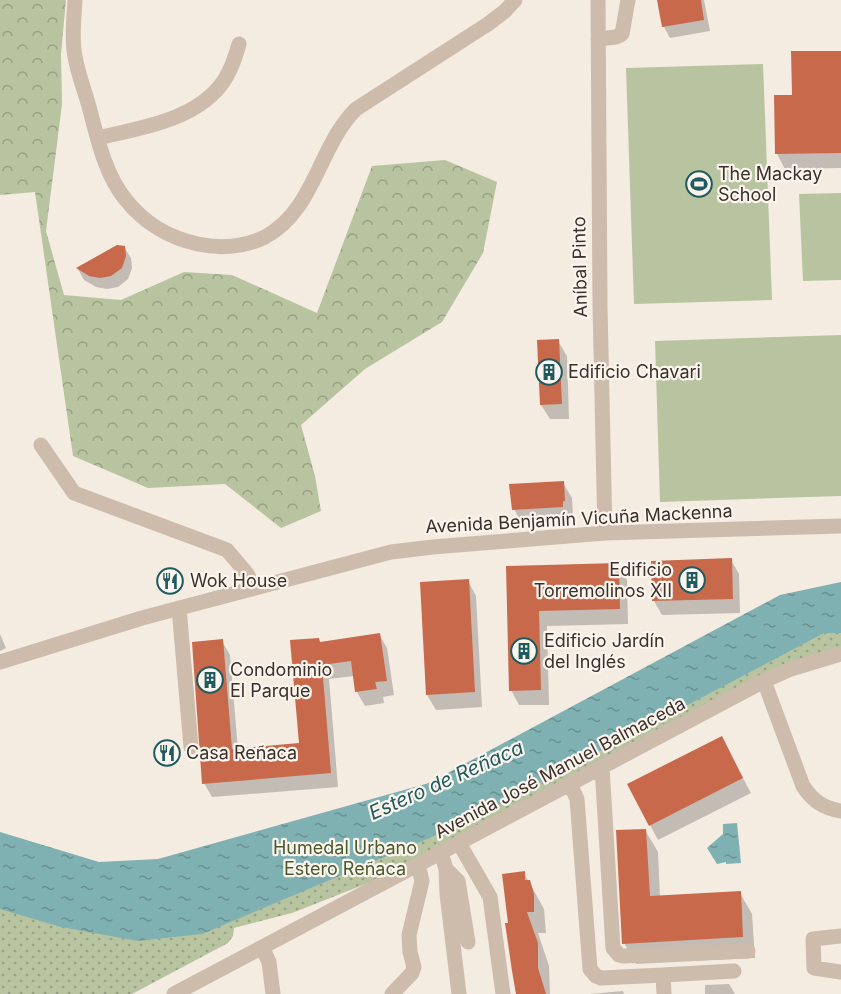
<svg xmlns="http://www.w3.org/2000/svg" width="841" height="994" viewBox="0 0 841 994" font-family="Inter,sans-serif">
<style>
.forest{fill:url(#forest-crowns)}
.park{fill:url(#park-dots)}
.pitch{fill:#b8c4a0}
.water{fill:url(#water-ripples)}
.shadow{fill:#0003}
.building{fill:#c8694b}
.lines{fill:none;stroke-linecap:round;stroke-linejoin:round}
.minor{stroke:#cdbbac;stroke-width:15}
.labels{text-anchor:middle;stroke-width:4.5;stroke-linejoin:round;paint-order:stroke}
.poi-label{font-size:18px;fill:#3b302b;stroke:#fbf5ee;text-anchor:start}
.street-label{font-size:18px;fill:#3b302b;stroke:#fbf5ee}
.park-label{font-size:18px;fill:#4a5a2e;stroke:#fbf5ee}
.water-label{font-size:20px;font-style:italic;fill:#1f5a5e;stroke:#fbf5ee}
</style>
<defs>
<pattern id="forest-crowns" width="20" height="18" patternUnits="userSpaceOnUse" patternTransform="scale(1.5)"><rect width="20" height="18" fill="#b8c4a0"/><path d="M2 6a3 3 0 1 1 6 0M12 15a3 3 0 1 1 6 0" fill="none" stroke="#97a083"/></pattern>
<pattern id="park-dots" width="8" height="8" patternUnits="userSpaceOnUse" patternTransform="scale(1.5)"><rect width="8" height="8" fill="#b8c4a0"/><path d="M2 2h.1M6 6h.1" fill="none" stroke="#97a083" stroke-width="1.8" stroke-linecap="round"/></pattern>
<pattern id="water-ripples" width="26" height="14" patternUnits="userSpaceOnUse" patternTransform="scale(1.5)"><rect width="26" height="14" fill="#7fb0b2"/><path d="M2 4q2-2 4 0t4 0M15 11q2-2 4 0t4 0" fill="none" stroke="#699091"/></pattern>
</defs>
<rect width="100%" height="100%" fill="#f4ebe1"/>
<path class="forest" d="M0 0H66L61 54 62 104 46 231 64 295 121 300 184 272 232 275 317 313 372 166 445 160 497 182 483 253 442 322 365 369 301 425 315 476 321 511 281 528 225 484 148 488 73 456 35 192 0 195Z"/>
<path class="park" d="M841 591V653L815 659 409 867 292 913 234 928 233 936 228 943 132 994H0V849L106 878 341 824Z"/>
<path class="pitch" d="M763 64 772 300 634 304 626 68Z
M841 193V280L803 281 799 194Z
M841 335V496L660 502 655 341Z"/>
<path class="water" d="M841 582V633H824L460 825 202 934 138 941 61 927 0 909V832L99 862 158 859 429 783 780 595Z
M737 823 741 863 726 864V862L717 864 707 848 723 834V824Z"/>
<path class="shadow" d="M659 0H704L710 31 670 38 664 27Z
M841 52V168L785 169 777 154 793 96Z
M124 247 131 258 132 268 128 279 118 287 107 289 96 287 84 280 78 269Z
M558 341 567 356 569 419H550L541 405Z
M563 483 572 498 573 515H570L571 522 522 524 514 509Z
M731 560 739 574 740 613 662 615 654 601Z
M618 565 627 580 628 624 547 626 549 705H519L511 690 507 568Z
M468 581 476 596 482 707 436 710 427 695Z
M0 634 6 648 0 651Z
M379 634 387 648 394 695 383 697 384 703 365 706 357 692 354 676 329 679 338 787 212 797 204 783 222 641 230 655 238 750 300 744 321 643Z
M729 752 751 793 658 840 629 785Z
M645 830 658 852 660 897 740 893 752 914 755 958 636 964 624 943Z
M524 873 544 909 546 933H538L549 966 550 994H517L510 924Z
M729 984 735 994H705V985Z
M623 991 624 994H590Z"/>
<path class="building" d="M657 0H701L704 20 662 27Z
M791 51H841V153L775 154 774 95H792Z
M117 245 125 246 126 256 122 268 111 276 100 278 89 276 76 268Z
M559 339 562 404 540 405 537 340Z
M564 481 565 501H563V507L512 510 509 484Z
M732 558 733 599 652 601 651 561Z
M619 563 620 609 539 611 541 690 509 691 506 566Z
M469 579 475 692 426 695 420 582Z
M380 633 387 681 375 682 377 689 355 692 351 661 322 665 331 773 202 784 192 642 223 639 232 749 299 743 290 640 319 638 320 642Z
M722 736 743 778 649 826 627 784Z
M646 829 650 896 741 891 743 937 622 944 616 830Z
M525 871V880H530L534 894V912H527L538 943V968L546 994H516L512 971 505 923H508L502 874Z"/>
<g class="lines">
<path class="minor" d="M75 0C74 17 72 33 74 50 76 68 83 86 88 103 97 135 104 174 126 200 144 223 170 238 198 244 220 249 245 247 265 237 315 210 318 147 356 109L488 24 505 11 515 0
M598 0 600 306 605 533
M598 39 616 37 622 34 628 0
M98 138C139 128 192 121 220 86 230 74 235 58 239 44
M41 445 74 493 227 550 248 575 252 589
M179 608 191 747
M0 662 142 618 391 552 433 547 605 533 841 526
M764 681 803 786C813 801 823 808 841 811
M602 767 613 948 619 955 623 956 748 951
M570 784 577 799 590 969 596 976 601 978 663 975 664 994
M459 843 490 897 503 994
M441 853 446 869 447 894 459 994
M446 869 458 881 468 942
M841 936 813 939 814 968 841 972
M262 947 269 962 273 994
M663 975 734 971
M174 994 764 681 791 669 841 654
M392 994 412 973 414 967 410 952 409 935 422 881 418 864"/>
</g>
<defs>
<g id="stadium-ring" transform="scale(1.35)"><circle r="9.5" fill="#fbf5ee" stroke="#1f5a5e" stroke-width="1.5"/><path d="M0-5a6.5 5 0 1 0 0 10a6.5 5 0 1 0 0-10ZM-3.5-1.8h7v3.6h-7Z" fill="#1f5a5e"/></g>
<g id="building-ring" transform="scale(1.35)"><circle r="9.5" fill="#fbf5ee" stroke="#1f5a5e" stroke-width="1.5"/><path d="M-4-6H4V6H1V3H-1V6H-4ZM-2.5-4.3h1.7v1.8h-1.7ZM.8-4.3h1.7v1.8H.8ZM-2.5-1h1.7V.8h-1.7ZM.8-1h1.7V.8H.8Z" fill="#1f5a5e"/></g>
<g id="restaurant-ring" transform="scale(1.35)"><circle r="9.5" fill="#fbf5ee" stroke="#1f5a5e" stroke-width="1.5"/><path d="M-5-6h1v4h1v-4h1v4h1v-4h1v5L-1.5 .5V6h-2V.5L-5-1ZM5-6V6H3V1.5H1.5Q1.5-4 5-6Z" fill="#1f5a5e"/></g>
</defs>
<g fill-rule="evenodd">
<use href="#stadium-ring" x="699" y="184"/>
<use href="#building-ring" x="549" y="372"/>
<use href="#building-ring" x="692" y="580"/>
<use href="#restaurant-ring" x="170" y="581"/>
<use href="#building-ring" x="524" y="651"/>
<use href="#building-ring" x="210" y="680"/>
<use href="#restaurant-ring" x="167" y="753"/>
</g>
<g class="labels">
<g class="poi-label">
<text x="718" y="180">The Mackay<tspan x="718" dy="21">School</tspan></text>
<text x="568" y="378">Edificio Chavari</text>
<text x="672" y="576" text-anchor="end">Edificio<tspan x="672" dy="21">Torremolinos XII</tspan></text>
<text x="190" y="587">Wok House</text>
<text x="544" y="647">Edificio Jardín<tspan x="544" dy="21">del Inglés</tspan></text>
<text x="230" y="676">Condominio<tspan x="230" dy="21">El Parque</tspan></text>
<text x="186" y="759">Casa Reñaca</text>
</g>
<g class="street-label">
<text transform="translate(580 267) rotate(-91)" y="6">Aníbal Pinto</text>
<text transform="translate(579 519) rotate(-3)" y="6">Avenida Benjamín Vicuña Mackenna</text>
<text transform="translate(560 768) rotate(-28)" y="6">Avenida José Manuel Balmaceda</text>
</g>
<g class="park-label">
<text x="345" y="854">Humedal Urbano<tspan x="345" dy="21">Estero Reñaca</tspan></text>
</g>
<g class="water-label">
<text transform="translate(446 780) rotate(-24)" y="7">Estero de Reñaca</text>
</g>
</g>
</svg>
